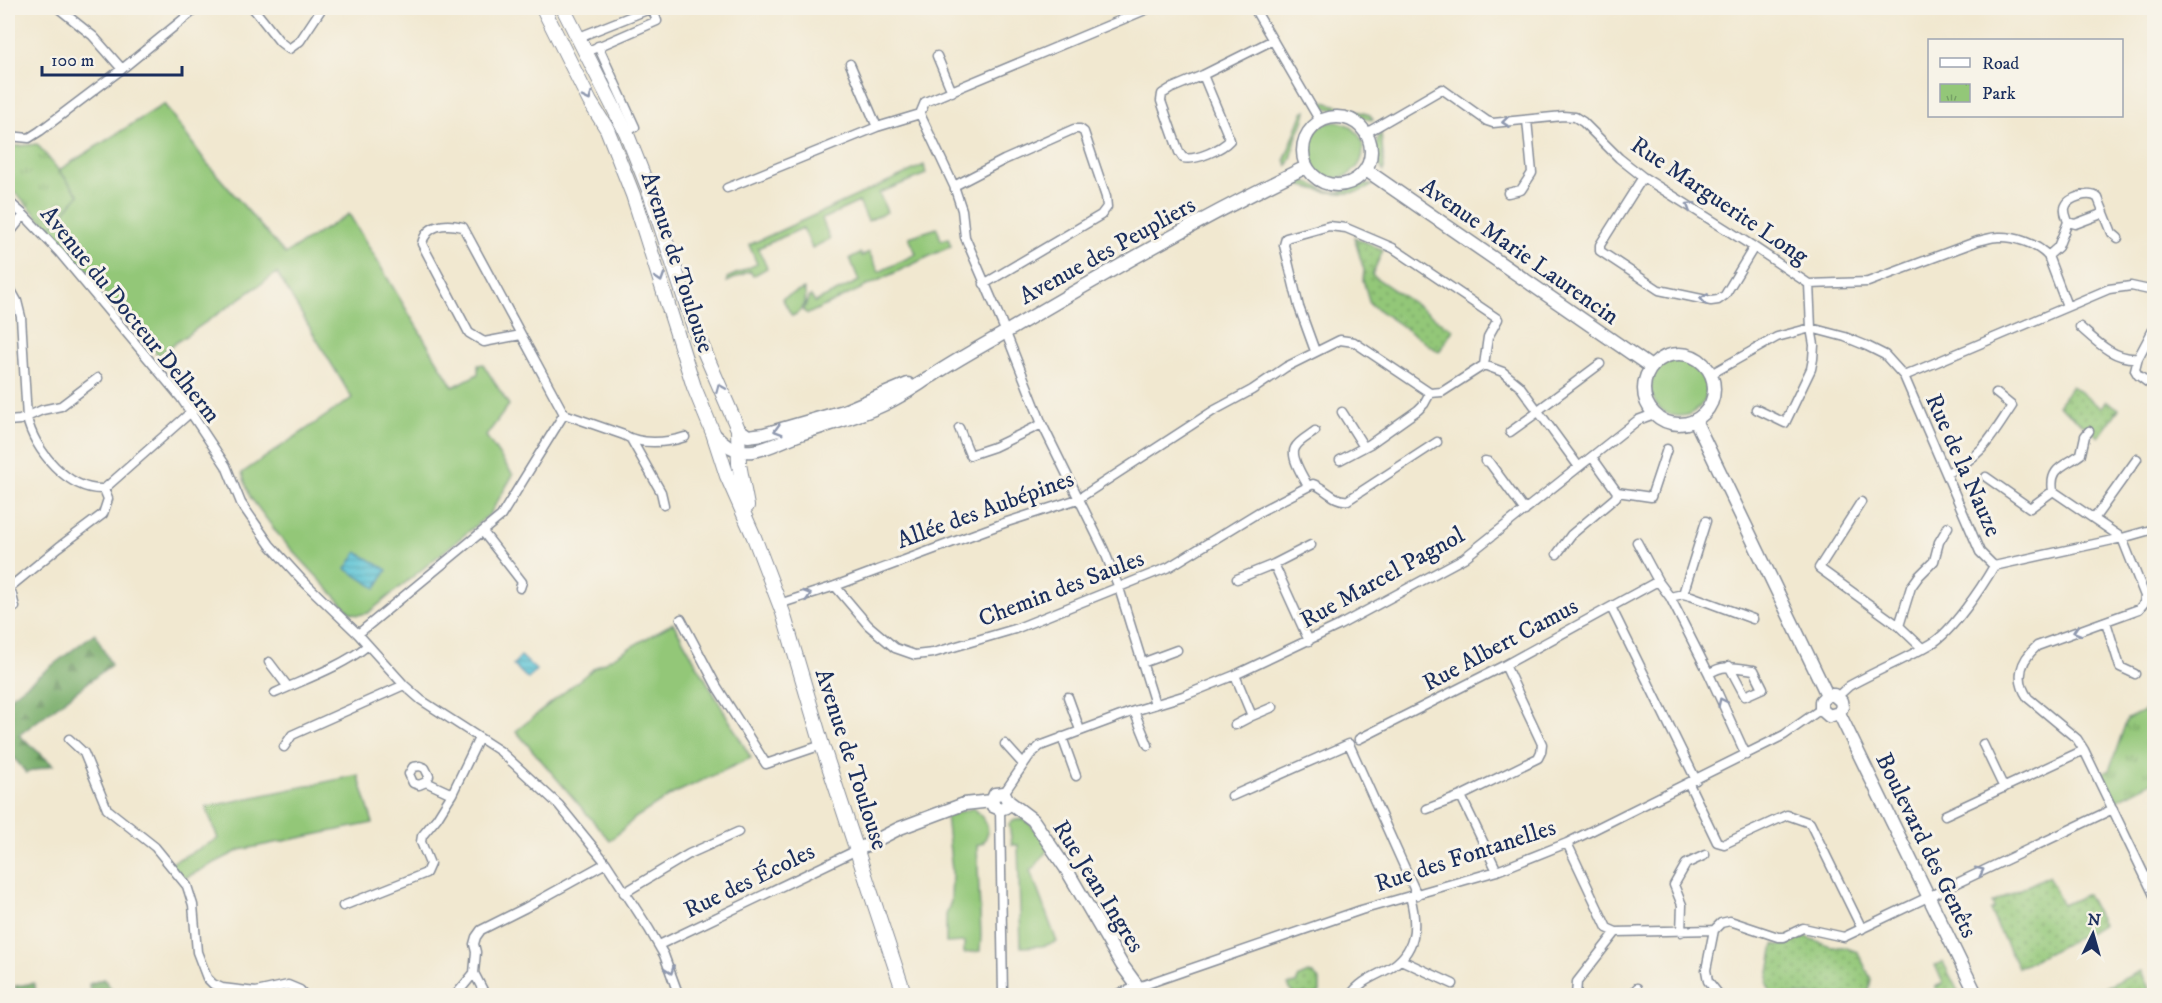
<svg xmlns="http://www.w3.org/2000/svg" width="2162" height="1003" viewBox="0 0 2162 1003" font-family="'IM FELL DW Pica',serif">
<style>
.grass{fill:#93c778;stroke:#577b6b;stroke-width:1.5}
.forest{fill:url(#forest-firs);stroke:#486e63;stroke-width:1.5}
.park{fill:url(#park-tufts);stroke:#577b6b;stroke-width:1.5}
.garden{fill:url(#garden-dots);stroke:#577b6b;stroke-width:1.5}
.water{fill:url(#water-rules);stroke:#3a799a;stroke-width:1.5}
.lines{fill:none;stroke-linecap:round;stroke-linejoin:round}
.street-casing{stroke:#868c97;stroke-width:11}
.secondary-casing{stroke:#868c97;stroke-width:15}
.primary-casing{stroke:#868c97;stroke-width:16}
.street{stroke:#fff;stroke-width:8}
.secondary{stroke:#fff;stroke-width:12}
.primary{stroke:#fff;stroke-width:14}
.oneway{stroke:#8d97ae}
.labels{text-anchor:middle;stroke-width:6;stroke-linejoin:round;paint-order:stroke}
.street-label{font-size:24px;fill:#1b2f5e;stroke:#f7f3e8}
</style>
<defs>
<pattern id="forest-firs" width="22" height="20" patternUnits="userSpaceOnUse" patternTransform="scale(1.5)"><rect width="22" height="20" fill="#76ac68"/><path d="M5 1l3.5 6h-7zM16 11l3.5 6h-7z" fill="#608c59"/></pattern>
<pattern id="park-tufts" width="24" height="20" patternUnits="userSpaceOnUse" patternTransform="scale(1.5)"><rect width="24" height="20" fill="#93c778"/><path d="M3 7l-1-3M5 7V3M7 7l1-3M15 17l-1-3M17 17v-4M19 17l1-3" fill="none" stroke="#77a266"/></pattern>
<pattern id="garden-dots" width="8" height="8" patternUnits="userSpaceOnUse" patternTransform="scale(1.5)"><rect width="8" height="8" fill="#93c778"/><path d="M2 2h.1M6 6h.1" fill="none" stroke="#77a266" stroke-width="1.8" stroke-linecap="round"/></pattern>
<pattern id="water-rules" width="6" height="5" patternUnits="userSpaceOnUse" patternTransform="scale(1.5)"><rect width="6" height="5" fill="#59c3d5"/><path d="M0 2.5h6" fill="none" stroke="#499fb0"/></pattern>
</defs>
<rect width="100%" height="100%" fill="#f7f3e8"/>
<filter id="ink" filterUnits="userSpaceOnUse"><feTurbulence type="fractalNoise" baseFrequency=".0167" numOctaves="2"/><feDisplacementMap in="SourceGraphic" scale="12" xChannelSelector="R" yChannelSelector="G"/><feConvolveMatrix kernelMatrix="1 2 1 2 8 2 1 2 1" color-interpolation-filters="sRGB"/></filter>
<filter id="wash" filterUnits="userSpaceOnUse"><feTurbulence type="fractalNoise" baseFrequency=".008" numOctaves="4" result="noise"/><feDisplacementMap in="SourceGraphic" scale="24" xChannelSelector="R" yChannelSelector="G"/><feGaussianBlur stdDeviation="1.35" result="paint"/><feColorMatrix in="noise" values="0 0 0 0 0 0 0 0 0 0 0 0 0 0 0 0 0 1.4 0 .05"/><feComposite in="paint" operator="in"/></filter>
<g filter="url(#wash)">
<rect width="100%" height="100%" fill="#f1e8d0"/>
<path class="grass" d="M1321 101 1370 115 1373 120C1363 120 1356 113 1345 111 1335 109 1326 110 1317 104Z
M164 104 206 162 285 254 349 214 453 387 478 374V365L483 364 509 405 486 436 513 475 490 514 368 613 358 615 350 612 280 537 250 497 242 473 352 398 277 273 158 355 49 229 79 195 59 170Z
M1306 110C1305 121 1300 128 1296 138 1293 149 1294 157 1287 166L1285 159 1303 112Z
M1307 150a28 28 0 1 1 56 0a28 28 0 1 1-56 0Z
M1381 132 1384 168 1383 171C1375 159 1374 145 1381 132Z
M924 165 926 174 879 193 887 212 868 221 859 202 822 219 830 239 812 248 803 228 758 248 767 268 753 276 750 271 727 282V278L757 264 749 245Z
M1300 180C1313 181 1322 193 1336 192 1349 191 1359 183 1373 185 1353 200 1320 191 1298 185Z
M937 228 941 240 948 238 951 246 808 314 803 311 809 297 811 296 815 302 859 281 850 258 860 253 862 256 869 252 879 272 916 254 909 237Z
M804 289C808 301 804 311 792 316L782 298Z
M1651 388a28 28 0 1 1 56 0a28 28 0 1 1-56 0Z
M673 623 751 758 673 794 635 818 610 841 516 731 594 668Z
M358 775 373 823 240 850 185 878 169 864 218 839 206 807Z
M974 808C985 821 993 827 983 843L977 845 981 935 980 951 964 953V942L946 943V915L951 901 952 871 946 815Z
M1024 819 1037 831 1049 848 1034 868 1030 870 1057 942 1042 946 1021 947 1018 845H1012L1009 824 1015 820Z"/>
<path class="forest" d="M95 633 111 665 19 735 53 765 26 773 8 750V699Z
M104 979 116 995H90L89 984Z
M34 983 37 995H18L15 986Z"/>
<path class="park" d="M37 144 79 195 49 229 19 196 8 189V149L9 147Z
M2154 706V781L2115 801 2102 773 2109 771 2127 719Z"/>
<path class="garden" d="M1354 237 1383 250 1372 275 1453 330 1439 352 1370 304 1363 280 1364 270Z
M2072 386 2101 408 2107 401 2119 409 2099 437 2058 405Z
M2048 876 2063 905 2087 894 2103 925 2018 968 1990 911 1994 908 1992 903Z
M1804 936 1833 947H1844L1858 952 1871 979 1868 995H1772L1767 984 1774 944C1785 948 1795 941 1804 936Z
M1943 962 1960 995H1938L1935 987 1943 983 1935 965Z
M2141 971 2152 995H2088Z
M1308 973 1313 974 1320 981V992L1316 995 1303 994 1293 995 1288 985 1296 983 1299 977Z"/>
<path class="water" d="M357 552 387 570 376 588 346 569Z
M521 656 536 670 528 679 513 665Z"/>
</g>
<g filter="url(#ink)">
<g class="lines">
<g class="street-casing">
<path id="street" d="M58 8 93 36 122 69
M253 8 280 42 289 49 300 41 322 8
M1254 8 1320 121
M579 37 652 8 657 21 586 52
M598 46 635 127 626 132
M937 56 952 92
M850 64 877 127
M1203 75 1230 140C1222 149 1196 161 1183 158L1179 152 1161 101 1162 94 1170 89 1203 75 1273 40
M920 114 954 186 962 210 965 237 1002 323 1042 424 1104 550 1119 588 1155 704
M1366 133 1442 89 1487 121 1493 123 1563 116 1575 117 1583 122 1619 158 1643 177 1754 247 1809 284
M8 138 9 136 29 138 40 131 122 69 197 8
M1643 177 1600 245V251L1659 290 1711 301 1718 300 1725 295 1754 247
M954 186 1004 160 1074 129H1080L1084 132 1106 197 1107 207 1101 215 984 284
M727 188 877 127 920 114 925 102 1150 8
M1508 193 1521 190 1532 173 1527 120
M8 201 24 215 59 252 181 398 226 466 241 503 270 545 302 580 358 634 404 685 421 700 500 751 559 805 606 863 649 929 664 955 679 996
M2068 222 2075 224 2104 213
M8 235 24 215
M2048 256 2058 247 2068 222C2067 218 2064 213 2065 208 2067 197 2090 191 2098 198L2112 233 2118 238
M1809 284 1868 282 1978 241C1984 240 1991 237 1998 237 2015 236 2037 244 2048 256L2067 306
M8 285 17 301 21 317 27 418C34 450 68 491 104 489
M2080 327C2097 342 2114 360 2138 358
M2154 328 2138 358 2135 370 2138 375 2154 387
M521 335 484 342 469 333 422 244C426 224 445 223 463 227L564 414
M1315 351 1299 307 1284 245 1286 238 1329 226 1346 228 1393 248 1498 319 1488 337 1484 365
M1711 374 1777 337 1811 328 1845 337 1867 346 1885 355 1904 376 2109 289 2131 286 2154 291
M1904 376 1980 552 1994 566
M1756 409 1785 423 1811 369 1813 359 1814 345 1811 328 1809 284
M1537 411 1600 364
M1342 412 1364 447
M564 414 624 435C640 445 667 443 685 437
M8 421 20 420 42 410 61 406 98 378
M959 428 970 455 994 447 1042 424
M1510 432 1538 412
M631 439 661 492 664 505
M1340 460 1370 444 1418 410 1424 404 1430 393
M1485 461 1489 462 1525 511
M1947 473C1982 457 1992 436 2012 406L1996 393
M1986 477 2030 508 2053 491 2122 538 2145 596 2144 603 2139 609 2037 646C2020 661 2015 679 2028 698L2077 739 2084 750 2154 895
M1308 486C1303 477 1290 457 1295 448 1298 441 1309 436 1315 431
M2053 491C2049 467 2065 466 2081 454L2085 436 2089 431
M1617 492 1651 497 1667 449
M1861 502 1819 568 1899 626 1922 648
M2094 519 2137 459
M483 532 522 582 520 588
M1637 542 1658 581
M1557 554 1571 535 1616 497 1617 492 1592 457
M1274 564 1309 641
M1237 579 1274 564 1311 545
M835 586 868 625 895 648 915 655 933 653 1015 629 1169 567 1259 512 1313 484C1326 488 1334 502 1348 500L1437 442
M1683 594 1706 521
M1670 597 1683 594 1691 596 1753 619
M779 604 835 586 1007 522 1078 499 1213 411 1252 390 1286 367 1340 340 1354 342 1430 393 1442 392 1484 365 1503 372 1519 385 1579 467
M15 607 10 587 59 547 103 514 108 499 104 489 199 405
M1611 607 1696 780
M681 619 717 687 766 764 822 745
M2106 622 2120 667 2135 674
M1899 626 1911 587 1919 576 1934 561 1939 542 1948 527
M358 634 501 516 564 414
M269 662 288 687
M1142 663 1177 650
M1709 674C1723 663 1738 668 1754 670L1763 688 1745 696 1729 666
M275 693C305 679 341 667 367 646
M1838 696 1849 686C1876 671 1905 659 1931 644 1952 632 1982 587 1994 566L2122 538 2154 529
M1068 697 1080 730
M1134 711 1148 745
M1252 716 1273 707
M1235 725 1252 716 1235 675
M1062 737 1076 776
M69 739 84 753 107 809 155 847 187 886 193 905 197 952 207 978 213 984 222 988 256 992 288 985 300 990 305 996
M1359 739 1505 665 1658 581 1670 597 1709 674 1746 755
M1005 744 1023 764
M1983 744 2004 788
M284 747 292 735 404 685
M426 782 429 776 425 768 420 766 413 767 409 774 413 783 419 785 426 782 452 794
M1689 784 1717 842 1724 844 1787 815 1810 823 1862 929
M1004 793 1030 755 1040 746 1134 711 1183 696 1235 675 1338 626 1464 558 1638 420 1654 414
M1232 796 1349 744 1417 895
M1000 809 1003 996
M1427 809 1461 796
M1945 815 2084 750
M1567 843 1607 928 1616 932 1714 930 1721 923 1730 921 1778 937H1784L1803 928 1844 937 2113 809
M1497 871 1461 796 1538 758 1541 752 1542 744 1505 665
M624 893 689 854 738 832
M343 906 426 873 430 864 421 842 422 836 437 818 452 794 479 738
M1714 930 1706 970 1708 981 1720 996
M1681 932 1682 905 1674 885 1686 864 1705 855
M659 945 857 850
M1401 960 1453 984
M474 973 486 996
M455 996 474 973 476 952 474 944 476 937 481 930 525 908 606 863
M1112 996 1361 910 1497 871 1567 843 1784 735 1821 709
M1350 996C1360 981 1373 977 1388 969 1417 952 1418 926 1410 896
M1576 996 1577 982 1616 932
M1631 996 1637 988"/>
</g>
<g class="secondary-casing">
<path id="secondary" d="M1303 151a34 34 0 1 1 68 0a34 34 0 1 1-68 0Z
M1366 170 1651 367
M1644 389a35 35 0 1 1 70 0a35 35 0 1 1-70 0Z
M1695 420 1827 695
M738 429 748 436 764 434 844 411 908 384
M713 433C725 445 735 453 753 451 768 449 781 441 795 436 825 425 856 418 885 404 902 396 916 386 932 376 956 360 982 346 1006 332 1104 274 1203 217 1306 167
M1827 695 1821 701V709L1829 716 1839 713
M1827 695H1834L1841 701 1842 707 1839 713
M1839 713 1977 996
M992 801 995 794 1004 793 1008 801 1033 820 1065 867 1122 965 1138 987 1150 996
M992 801 993 806 1000 809 1006 807 1008 801
M857 850 900 828 964 804 992 801"/>
</g>
<g class="primary-casing">
<path id="primary" d="M543 8 590 102 607 129 633 195 694 387 713 433 727 476 754 537 783 613 822 745 905 996
M563 8 626 132 649 190 695 330 738 429 739 464 747 506"/>
</g>
<use href="#street" class="street"/>
<use href="#secondary" class="secondary"/>
<use href="#primary" class="primary"/>
</g>
<defs><path id="oneway-chevron" d="M-2-3.5L2.5 0L-2 3.5" fill="none" stroke-width="1.6" stroke-linecap="round" stroke-linejoin="round" transform="scale(1.5)"/></defs>
<g class="oneway">
<use href="#oneway-chevron" transform="translate(588 97) rotate(64)"/>
<use href="#oneway-chevron" transform="translate(1506 122) rotate(174)"/>
<use href="#oneway-chevron" transform="translate(1690 206) rotate(-148)"/>
<use href="#oneway-chevron" transform="translate(660 278) rotate(72)"/>
<use href="#oneway-chevron" transform="translate(1704 299) rotate(-171)"/>
<use href="#oneway-chevron" transform="translate(720 388) rotate(-113)"/>
<use href="#oneway-chevron" transform="translate(778 430) rotate(164)"/>
<use href="#oneway-chevron" transform="translate(807 595) rotate(-18)"/>
<use href="#oneway-chevron" transform="translate(2077 631) rotate(162)"/>
<use href="#oneway-chevron" transform="translate(1722 702) rotate(-115)"/>
<use href="#oneway-chevron" transform="translate(1980 871) rotate(-26)"/>
<use href="#oneway-chevron" transform="translate(670 970) rotate(69)"/>
</g>
</g>
<g class="labels">
<g class="street-label">
<text transform="translate(1720 200) rotate(34)" y="8">Rue Marguerite Long</text>
<text transform="translate(1107 250) rotate(-29)" y="8">Avenue des Peupliers</text>
<text transform="translate(1520 251) rotate(35)" y="8">Avenue Marie Laurencin</text>
<text transform="translate(678 262) rotate(72)" y="8">Avenue de Toulouse</text>
<text transform="translate(131 314) rotate(51)" y="8">Avenue du Docteur Delherm</text>
<text transform="translate(1964 465) rotate(66)" y="8">Rue de la Nauze</text>
<text transform="translate(985 509) rotate(-20)" y="8">Allée des Aubépines</text>
<text transform="translate(1382 577) rotate(-29)" y="8">Rue Marcel Pagnol</text>
<text transform="translate(1061 588) rotate(-21)" y="8">Chemin des Saules</text>
<text transform="translate(1500 644) rotate(-28)" y="8">Rue Albert Camus</text>
<text transform="translate(852 759) rotate(72)" y="8">Avenue de Toulouse</text>
<text transform="translate(1927 845) rotate(64)" y="8">Boulevard des Genêts</text>
<text transform="translate(1465 855) rotate(-18)" y="8">Rue des Fontanelles</text>
<text transform="translate(749 880) rotate(-26)" y="8">Rue des Écoles</text>
<text transform="translate(1099 886) rotate(58)" y="8">Rue Jean Ingres</text>
</g>
</g>
<rect width="2162" height="1003" fill="none" stroke="#f7f3e8" stroke-width="30"/>
<rect x="1928" y="39" width="195" height="78" fill="#f7f3e8" stroke="#9fa5b1" stroke-width="1.5"/>
<rect x="1940" y="58" width="30" height="9" fill="#ffffff" stroke="#9fa5b1" stroke-width="1.5"/>
<text x="1982" y="69" font-size="18" fill="#1b2f5e">Road</text>
<rect x="1940" y="84" width="30" height="18" fill="url(#park-tufts)" stroke="#9fa5b1" stroke-width="1.5"/>
<text x="1982" y="99" font-size="18" fill="#1b2f5e">Park</text>
<g transform="translate(2093 934) rotate(5)" stroke="#f7f3e8" stroke-width="4.5" paint-order="stroke">
<path d="M0-4.5L10 22L0 15L-10 22Z" fill="#1b2f5e"/>
<text y="-9" font-size="16" font-weight="bold" text-anchor="middle" fill="#1b2f5e">N</text>
</g>
<path d="M42 66v9h140v-9" fill="none" stroke="#1b2f5e" stroke-width="3"/>
<text x="51" y="66" font-size="18" fill="#1b2f5e" stroke="#f7f3e8" stroke-width="4.5" paint-order="stroke">100 m</text>
</svg>
